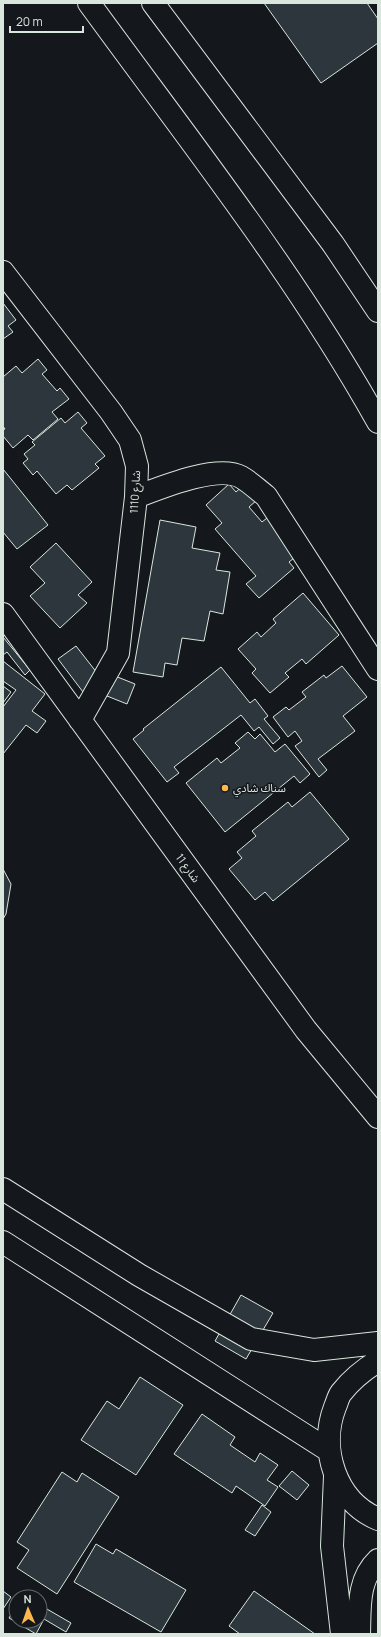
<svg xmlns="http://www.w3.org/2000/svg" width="381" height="1637" viewBox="0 0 381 1637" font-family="Manrope,'Noto Sans Arabic',sans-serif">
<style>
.building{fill:#2c363c;stroke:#d8e6dc}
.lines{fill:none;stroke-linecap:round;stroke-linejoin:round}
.minor-casing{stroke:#d8e6dc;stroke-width:24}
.highway-casing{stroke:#d8e6dc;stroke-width:24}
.minor{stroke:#14181c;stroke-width:22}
.highway{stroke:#14181c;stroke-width:22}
.poi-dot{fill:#ffb74d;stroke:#14181c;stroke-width:1.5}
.labels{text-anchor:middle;stroke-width:3;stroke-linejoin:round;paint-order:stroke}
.street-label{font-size:11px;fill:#d8e6dc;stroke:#14181c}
.poi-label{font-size:11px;fill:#d8e6dc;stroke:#14181c;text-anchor:start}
</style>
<rect width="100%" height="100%" fill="#14181c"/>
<path class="building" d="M264 3H367L378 19V43L321 83Z
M3 303 16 320 8 326 13 332 3 339Z
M38 359 47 370 42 374 57 391 60 388 69 399 52 412 58 419 33 440 28 435 13 448 3 436V430L5 429 3 426V377L16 366 22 373Z
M78 412 87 423 81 428 105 456 95 464 99 468 72 490 67 485 56 494 37 471 33 475 23 463 28 459 24 454 35 445 32 442 61 418 65 423Z
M3 469 48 525 17 549 3 532Z
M229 484 236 492 244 485 257 500 249 507 262 522 267 518 299 554 289 562 294 568 259 598 246 584 256 576 215 529 222 523 206 505Z
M160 520 196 527 192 548 220 553 216 570 230 572 223 614 210 611 204 641 182 638 177 665 165 663 163 677 133 672Z
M56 543 92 582 78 595 87 603 60 628 30 596 45 583 30 567Z
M303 593 339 635 306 664 302 659 285 673 289 677 270 693 252 673 256 669 238 649 257 632 261 637 276 623 273 619Z
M3 637 30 670 25 675 7 652 3 655Z
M76 646 101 678 83 692 58 659Z
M3 661 45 694 32 711 46 721 37 733 26 725 3 754V707L16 690 3 681Z
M342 666 367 697 343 716 355 731 318 759 327 770 319 777 295 746 302 741 295 731 288 737 273 717 286 707 289 710 306 697 302 692 324 675 326 678Z
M221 667 250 703 255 699 268 716 264 719 280 738 273 744 259 727 254 731 241 715 174 767 179 773 167 782 133 739 144 730 143 729Z
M110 674 135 684 127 704 102 694Z
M3 686 11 692 3 703Z
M248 732 255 739 260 734 275 752 285 744 310 774 300 783 294 776 225 832 186 783 217 758 221 763 240 748 235 743Z
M310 792 349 839 273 901 265 892 255 900 229 869 242 858 237 852 256 836 252 831 288 802 292 807Z
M3 869 11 884 6 914 3 919Z
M241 1295 273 1313 246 1359 215 1341Z
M140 1377 183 1405 136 1475 81 1440 107 1401 119 1409Z
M202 1414 235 1437 230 1445 255 1462 260 1453 278 1465 267 1480 278 1487 265 1506 236 1486 232 1493 174 1454Z
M292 1471 309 1485 297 1500 279 1486Z
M62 1472 77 1482 82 1473 119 1497 57 1594 17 1568 29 1550 17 1542Z
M262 1505 271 1512 255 1536 245 1530Z
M96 1544 113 1554 116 1549 186 1590 161 1632 74 1582Z
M3 1591 11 1597 3 1609Z
M254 1591 315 1634H240L229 1626Z
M40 1605 71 1623 66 1632 44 1619 36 1634 9 1618 16 1606V1621H40Z"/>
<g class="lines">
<g class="minor-casing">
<path id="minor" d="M3 272 111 412 130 440 137 466 136 497 118 653 80 720
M136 497C160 488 217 464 241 477 250 482 258 490 266 496L378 669
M3 614 306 1030 378 1117
M3 1189 139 1275 251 1339 314 1350 378 1343
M3 1242 328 1450
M378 1361C363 1370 352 1379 341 1393 338 1397 337 1403 335 1407 319 1448 335 1501 378 1519
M335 1476 332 1546 342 1634
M359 1634C360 1608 357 1580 378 1560"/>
</g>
<g class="highway-casing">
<path id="highway" d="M89 3C188 139 296 275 378 422
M153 3 333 244 378 311"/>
</g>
<use href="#minor" class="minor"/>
<use href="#highway" class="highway"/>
</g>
<circle class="poi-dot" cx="225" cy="788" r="4"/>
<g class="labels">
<g class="street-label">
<text transform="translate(135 492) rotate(-87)" y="4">شارع 1110</text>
<text transform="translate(188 868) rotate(54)" y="4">شارع 11</text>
</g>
<g class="poi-label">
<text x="233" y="792">سناك شادي</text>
</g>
</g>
<rect width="381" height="1637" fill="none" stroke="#d8e6dc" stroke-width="8"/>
<g transform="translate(28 1609) rotate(358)"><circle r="19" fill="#14181c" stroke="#626a69"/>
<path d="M0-3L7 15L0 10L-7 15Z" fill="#ffb74d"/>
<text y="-6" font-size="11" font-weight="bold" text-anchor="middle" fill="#d8e6dc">N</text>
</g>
<path d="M10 26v6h73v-6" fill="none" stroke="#d8e6dc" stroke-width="2"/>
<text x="16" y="26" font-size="12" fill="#d8e6dc" stroke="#14181c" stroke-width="3" paint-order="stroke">20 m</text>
</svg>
